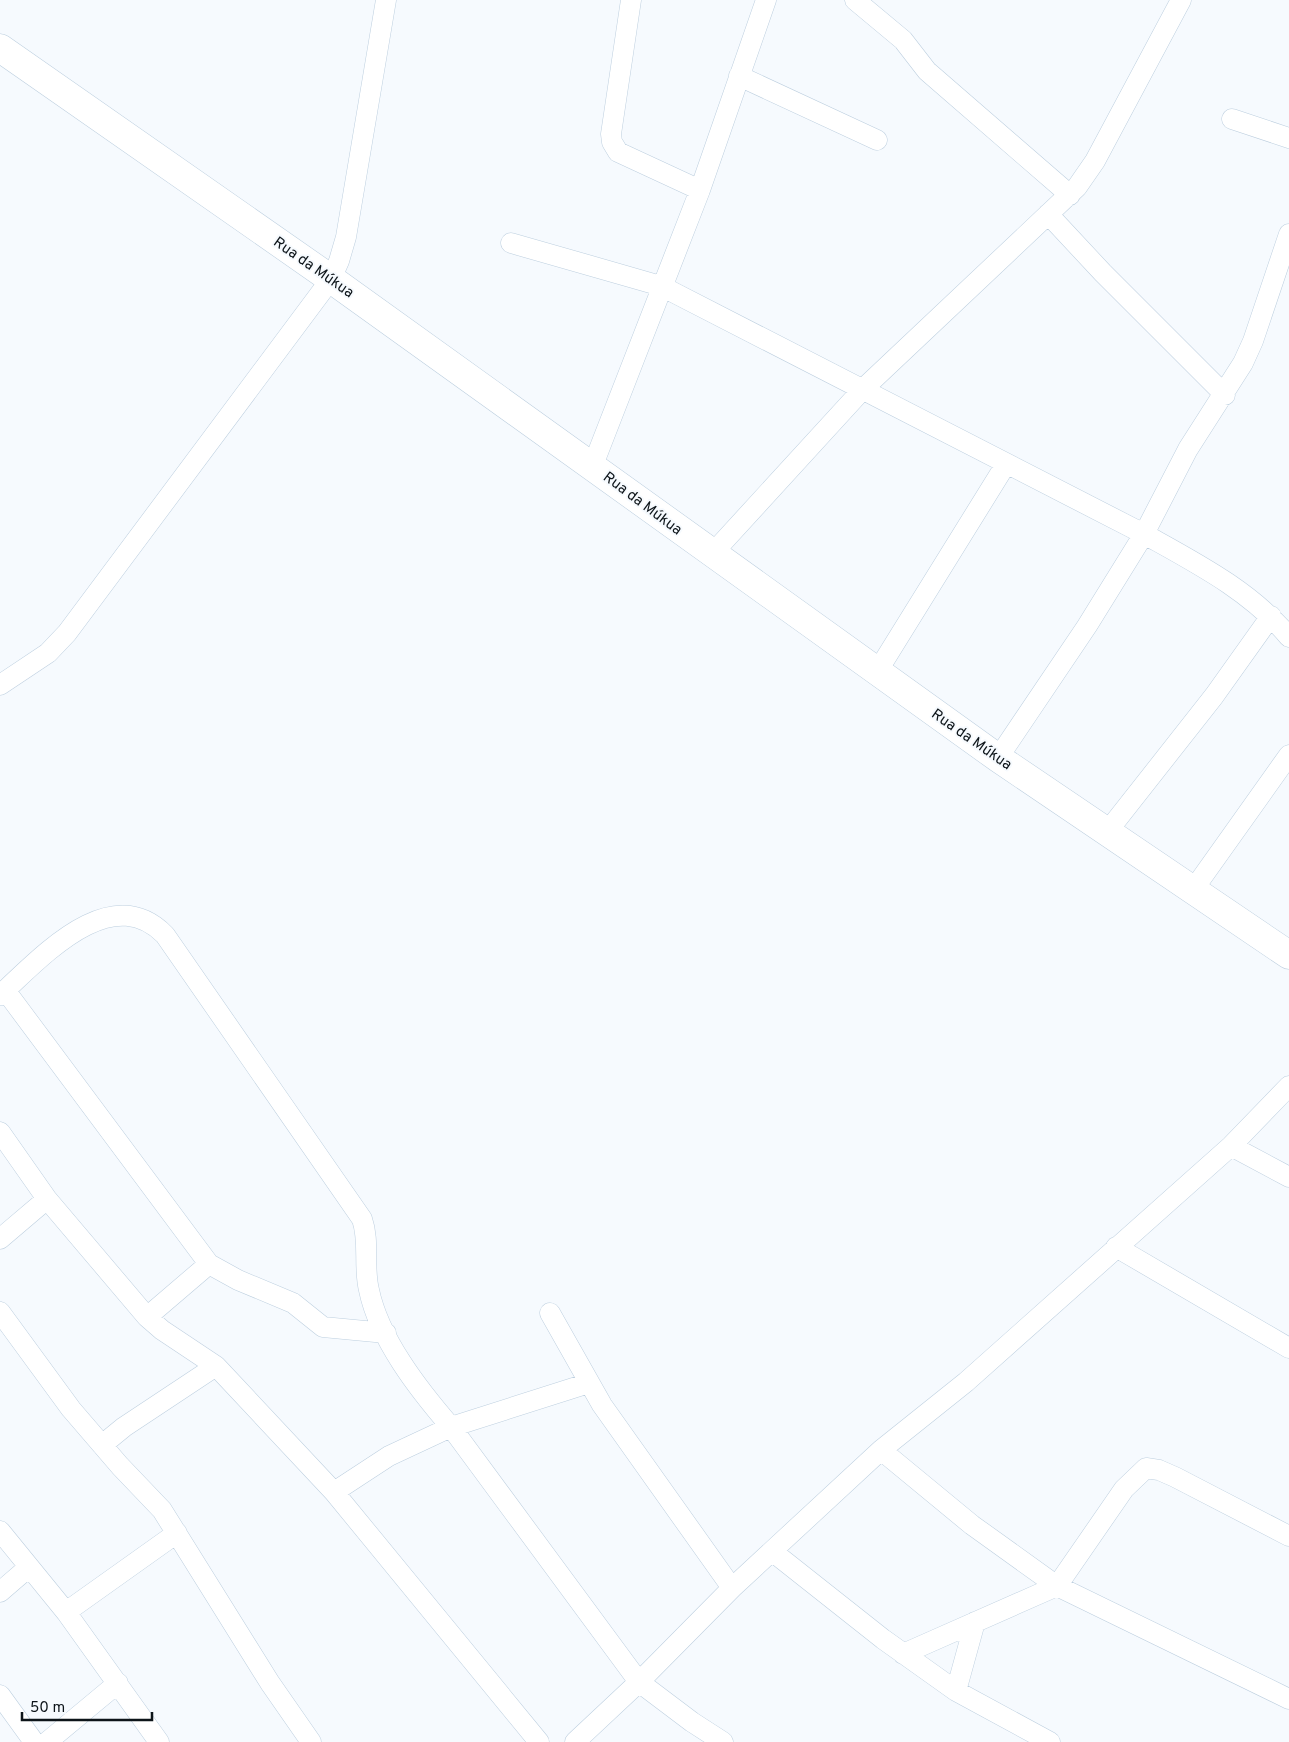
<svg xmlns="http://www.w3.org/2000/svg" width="1289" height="1742" viewBox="0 0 1289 1742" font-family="Overpass,sans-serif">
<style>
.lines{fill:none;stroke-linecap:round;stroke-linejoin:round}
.street-casing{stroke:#bdcfdf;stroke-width:21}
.secondary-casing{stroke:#bdcfdf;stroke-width:29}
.street{stroke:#fff;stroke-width:20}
.secondary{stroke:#fff;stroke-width:28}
.labels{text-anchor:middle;stroke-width:4;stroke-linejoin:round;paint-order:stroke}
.street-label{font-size:15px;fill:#0d1419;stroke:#f6fafe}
</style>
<rect width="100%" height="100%" fill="#f6fafe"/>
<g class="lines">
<g class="street-casing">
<path id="street" d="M631 0 611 134 612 142 618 152 700 190
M855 0 903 40 927 71 1070 195
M739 76 877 140
M1232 119 1289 138
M1048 214 1103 273 1225 395
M511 243 661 286 1144 534C1196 563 1251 591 1289 637
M593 465 700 190 766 0
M712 554 863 389 1077 187 1095 161 1181 0
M877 672 1006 464
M0 685 48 653 67 633 331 279 339 261 346 237 386 0
M998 758 1087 626 1144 534 1188 449 1243 363 1253 341 1289 234
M1107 832 1214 696 1271 616
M1193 890 1289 755
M5 990 209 1264 238 1280 293 1303 323 1327 386 1333
M0 995C40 959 110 879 165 935L362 1219C370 1242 363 1266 369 1290 379 1339 419 1390 451 1427L639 1682 692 1722 723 1742
M0 1132 47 1199 147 1317 162 1330 216 1366 334 1492 539 1742
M1231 1146 1289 1177
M0 1239 47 1199
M1116 1247 1289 1348
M0 1312 71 1409 120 1466 162 1510 270 1683 311 1742
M550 1313 602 1405 732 1588
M147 1317 209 1264
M102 1445 124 1427 216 1366
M881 1450 972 1525 1057 1586 1289 1699
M334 1492 389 1456 451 1427 589 1383
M0 1531 66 1612 159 1742
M773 1552 883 1639 956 1691 1050 1742
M0 1592 29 1567
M66 1612 177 1533
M903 1654 1057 1586 1124 1489 1146 1468 1159 1470 1175 1477 1289 1536
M956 1691 975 1622
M0 1695 34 1742
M47 1742 118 1683
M575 1742 639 1682 732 1588 881 1450 966 1382 1231 1146 1289 1086"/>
</g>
<g class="secondary-casing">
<path id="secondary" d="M0 48 331 279 998 758 1289 955"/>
</g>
<use href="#street" class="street"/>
<use href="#secondary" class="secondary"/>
</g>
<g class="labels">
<g class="street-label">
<text transform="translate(314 267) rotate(35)" y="5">Rua da Múkua</text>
<text transform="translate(643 503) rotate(37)" y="5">Rua da Múkua</text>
<text transform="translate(972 739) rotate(35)" y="5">Rua da Múkua</text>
</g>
</g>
<path d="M22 1712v8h130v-8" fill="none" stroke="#0d1419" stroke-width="2.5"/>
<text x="30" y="1712" font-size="15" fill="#0d1419" stroke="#f6fafe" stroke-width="4" paint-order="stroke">50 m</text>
</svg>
